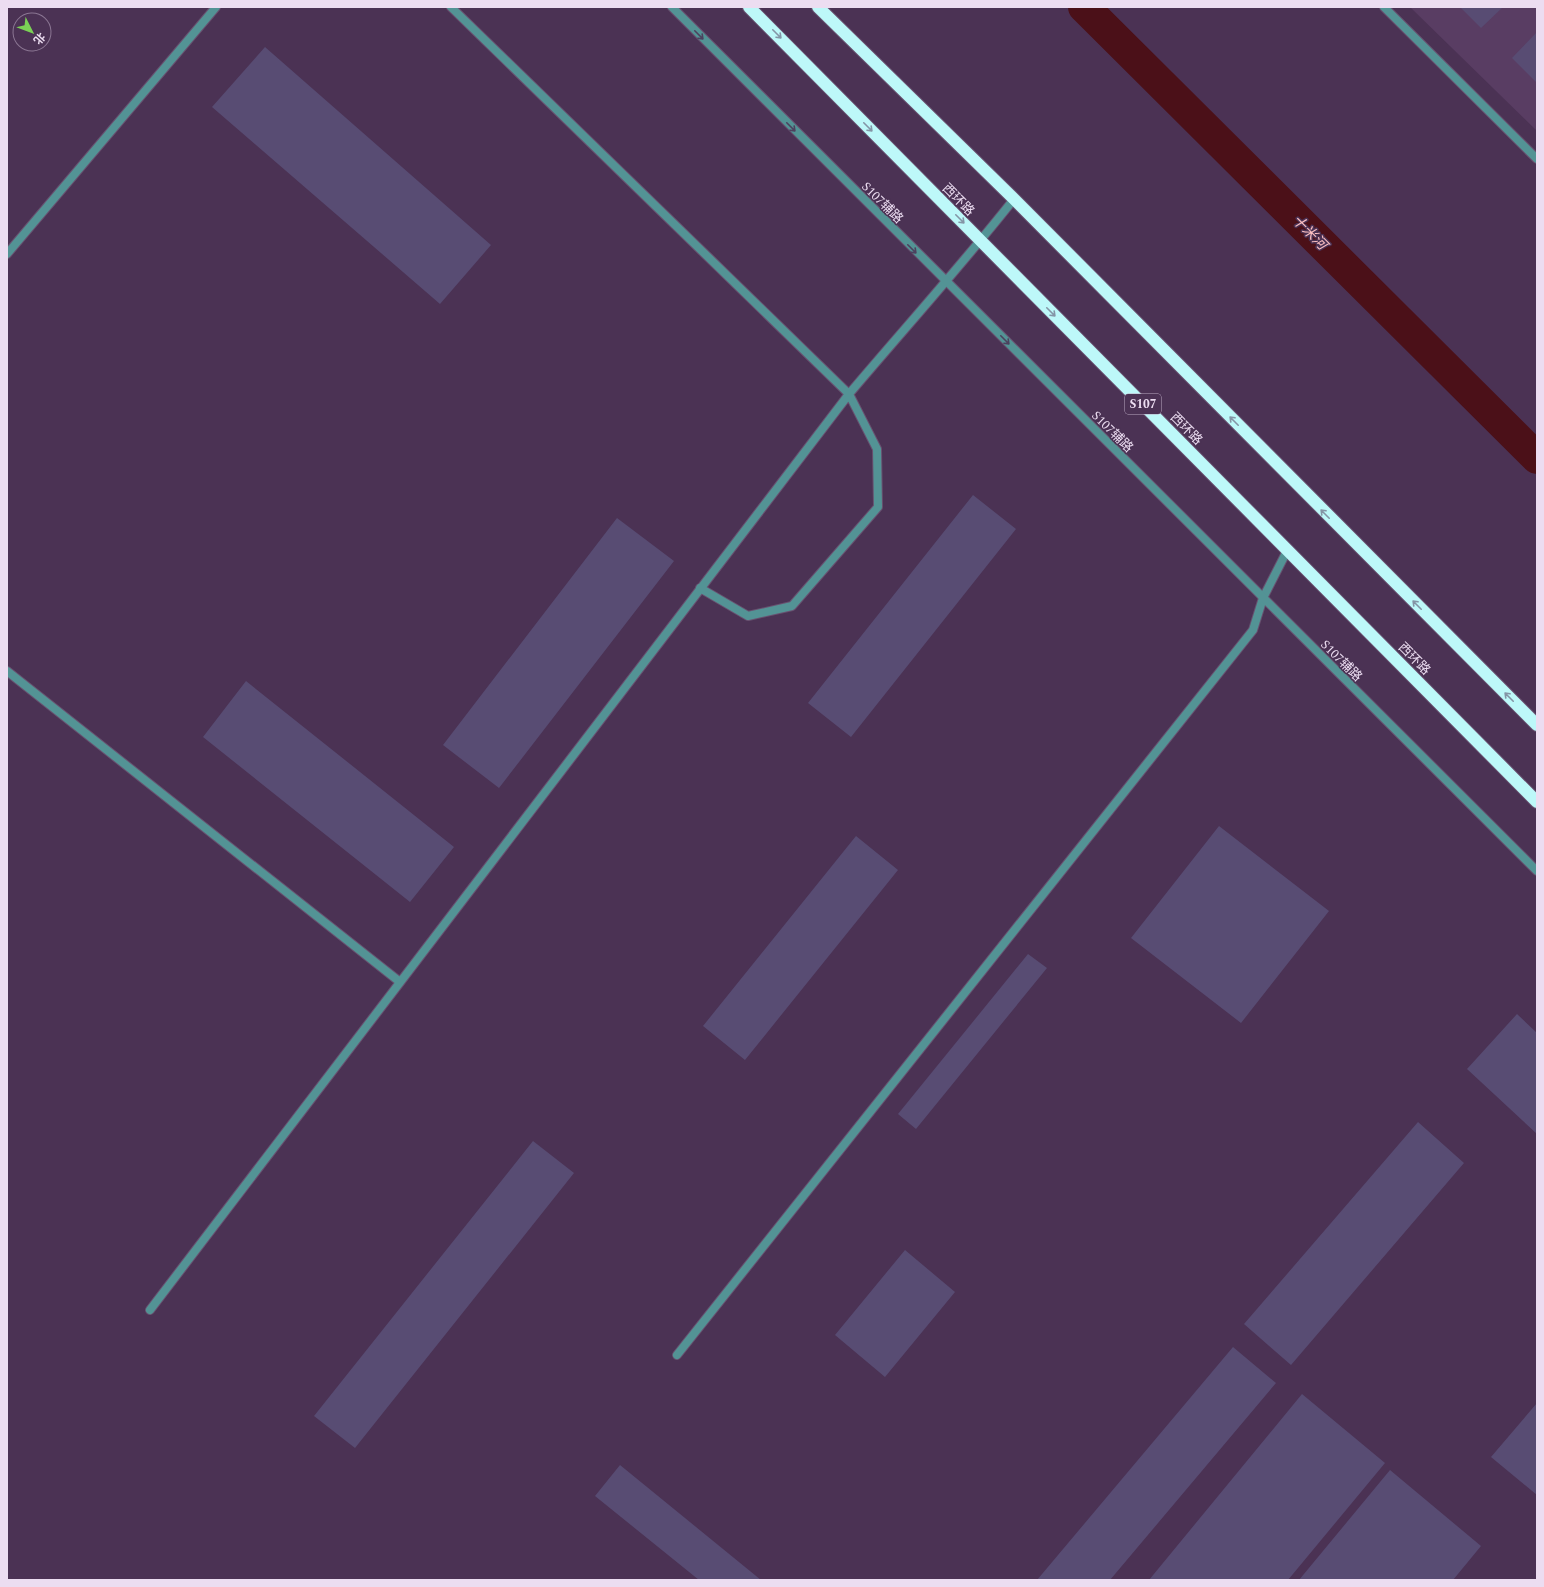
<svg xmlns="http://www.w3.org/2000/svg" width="1544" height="1587" viewBox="0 0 1544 1587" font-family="Spectral,'Noto Sans SC',serif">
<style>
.built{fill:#593d63}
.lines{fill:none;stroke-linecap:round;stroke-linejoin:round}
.canal{stroke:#4b1018;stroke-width:32}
.building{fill:#584c73}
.lane-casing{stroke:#685170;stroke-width:10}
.street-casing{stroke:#685170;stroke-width:10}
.highway-casing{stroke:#685170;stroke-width:14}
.lane{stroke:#539395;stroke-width:8}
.street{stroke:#539395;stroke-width:8}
.highway{stroke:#bdf8f9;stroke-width:12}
.oneway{stroke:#8495a6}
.oneway2{stroke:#4c415e}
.labels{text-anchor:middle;stroke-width:3;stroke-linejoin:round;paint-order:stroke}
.shield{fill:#4b3254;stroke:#bcaac2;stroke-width:1}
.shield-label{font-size:12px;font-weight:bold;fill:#ecddf1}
.street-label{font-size:13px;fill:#ecddf1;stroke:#4b3254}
.water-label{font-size:14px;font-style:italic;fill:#fec0c2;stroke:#4b3254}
</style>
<rect width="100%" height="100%" fill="#4b3254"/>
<path class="built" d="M1410 7H1537V131Z"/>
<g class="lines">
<path class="canal" d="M1084 7 1537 458"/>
</g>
<path class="building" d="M1460 7H1503L1481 28Z
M1537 32V83L1512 58Z
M265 47 491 245 440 304 212 107Z
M973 495 1016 529 851 737 808 703Z
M617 518 674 561 499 788 443 745Z
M246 681 454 847 410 902 203 737Z
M1219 826 1329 911 1241 1023 1131 938Z
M856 836 898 870 745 1060 703 1026Z
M1028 954 1047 968 916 1129 898 1114Z
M1517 1014 1537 1033V1134L1467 1069Z
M1418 1122 1464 1163 1291 1365 1244 1324Z
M533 1141 574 1173 355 1448 314 1416Z
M905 1250 955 1292 885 1377 835 1335Z
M1233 1347 1276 1383 1110 1580H1037Z
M1302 1394 1385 1463 1288 1580H1149Z
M1537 1403V1495L1491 1457Z
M620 1465 761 1580H699L595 1496Z
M1390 1470 1481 1546 1453 1580H1299Z"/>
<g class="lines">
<g class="lane-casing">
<path id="lane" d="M451 7 849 394 877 449 878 507 792 606 748 616 700 588
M7 254 216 7
M7 671 400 982
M150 1310 849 394C904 329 961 266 1014 199
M677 1355 1253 630 1263 598 1288 549"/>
</g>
<g class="street-casing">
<path id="street" d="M672 7 1537 871
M1384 7 1537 159"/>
</g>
<g class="highway-casing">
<path id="highway" d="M749 7 1537 802
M818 7 1014 199 1537 725"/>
</g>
<use href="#lane" class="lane"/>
<use href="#street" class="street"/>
<use href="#highway" class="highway"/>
</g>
<defs><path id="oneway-shaft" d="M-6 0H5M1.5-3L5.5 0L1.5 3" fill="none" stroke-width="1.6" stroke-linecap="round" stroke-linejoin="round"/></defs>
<g class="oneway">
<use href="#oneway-shaft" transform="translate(777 34) rotate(45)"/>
<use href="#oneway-shaft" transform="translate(868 127) rotate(45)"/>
<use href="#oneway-shaft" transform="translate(960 219) rotate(45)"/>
<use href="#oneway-shaft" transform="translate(1051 312) rotate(45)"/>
<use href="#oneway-shaft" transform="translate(1234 421) rotate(-135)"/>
<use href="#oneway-shaft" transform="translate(1325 514) rotate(-135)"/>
<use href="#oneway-shaft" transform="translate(1417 605) rotate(-135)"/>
<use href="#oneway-shaft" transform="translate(1509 697) rotate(-135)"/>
</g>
<g class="oneway2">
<use href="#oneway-shaft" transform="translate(699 35) rotate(45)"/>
<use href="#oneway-shaft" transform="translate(791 127) rotate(45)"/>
<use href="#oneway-shaft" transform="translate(912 249) rotate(45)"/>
<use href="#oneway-shaft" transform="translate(1005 340) rotate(45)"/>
</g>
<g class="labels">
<rect class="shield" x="1125" y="394" width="36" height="20" rx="3"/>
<g class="shield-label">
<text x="1143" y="408">S107</text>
</g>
<g class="street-label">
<text transform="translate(959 199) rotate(45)" y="5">西环路</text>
<text transform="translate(883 202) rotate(45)" y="5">S107辅路</text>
<text transform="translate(1187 428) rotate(45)" y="5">西环路</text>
<text transform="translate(1113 431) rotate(45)" y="5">S107辅路</text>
<text transform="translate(1415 658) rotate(45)" y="5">西环路</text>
<text transform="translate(1342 660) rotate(45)" y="5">S107辅路</text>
</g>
<g class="water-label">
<text transform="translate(1310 232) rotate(45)" y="5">十米河</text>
</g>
</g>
<rect width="1544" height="1587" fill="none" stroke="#ecddf1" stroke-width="16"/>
<g transform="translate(32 32) rotate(132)"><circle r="19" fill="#4b3254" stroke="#8b7693"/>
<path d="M0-3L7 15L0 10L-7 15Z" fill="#7bd156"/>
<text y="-6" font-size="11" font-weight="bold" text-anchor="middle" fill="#ecddf1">北</text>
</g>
</svg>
